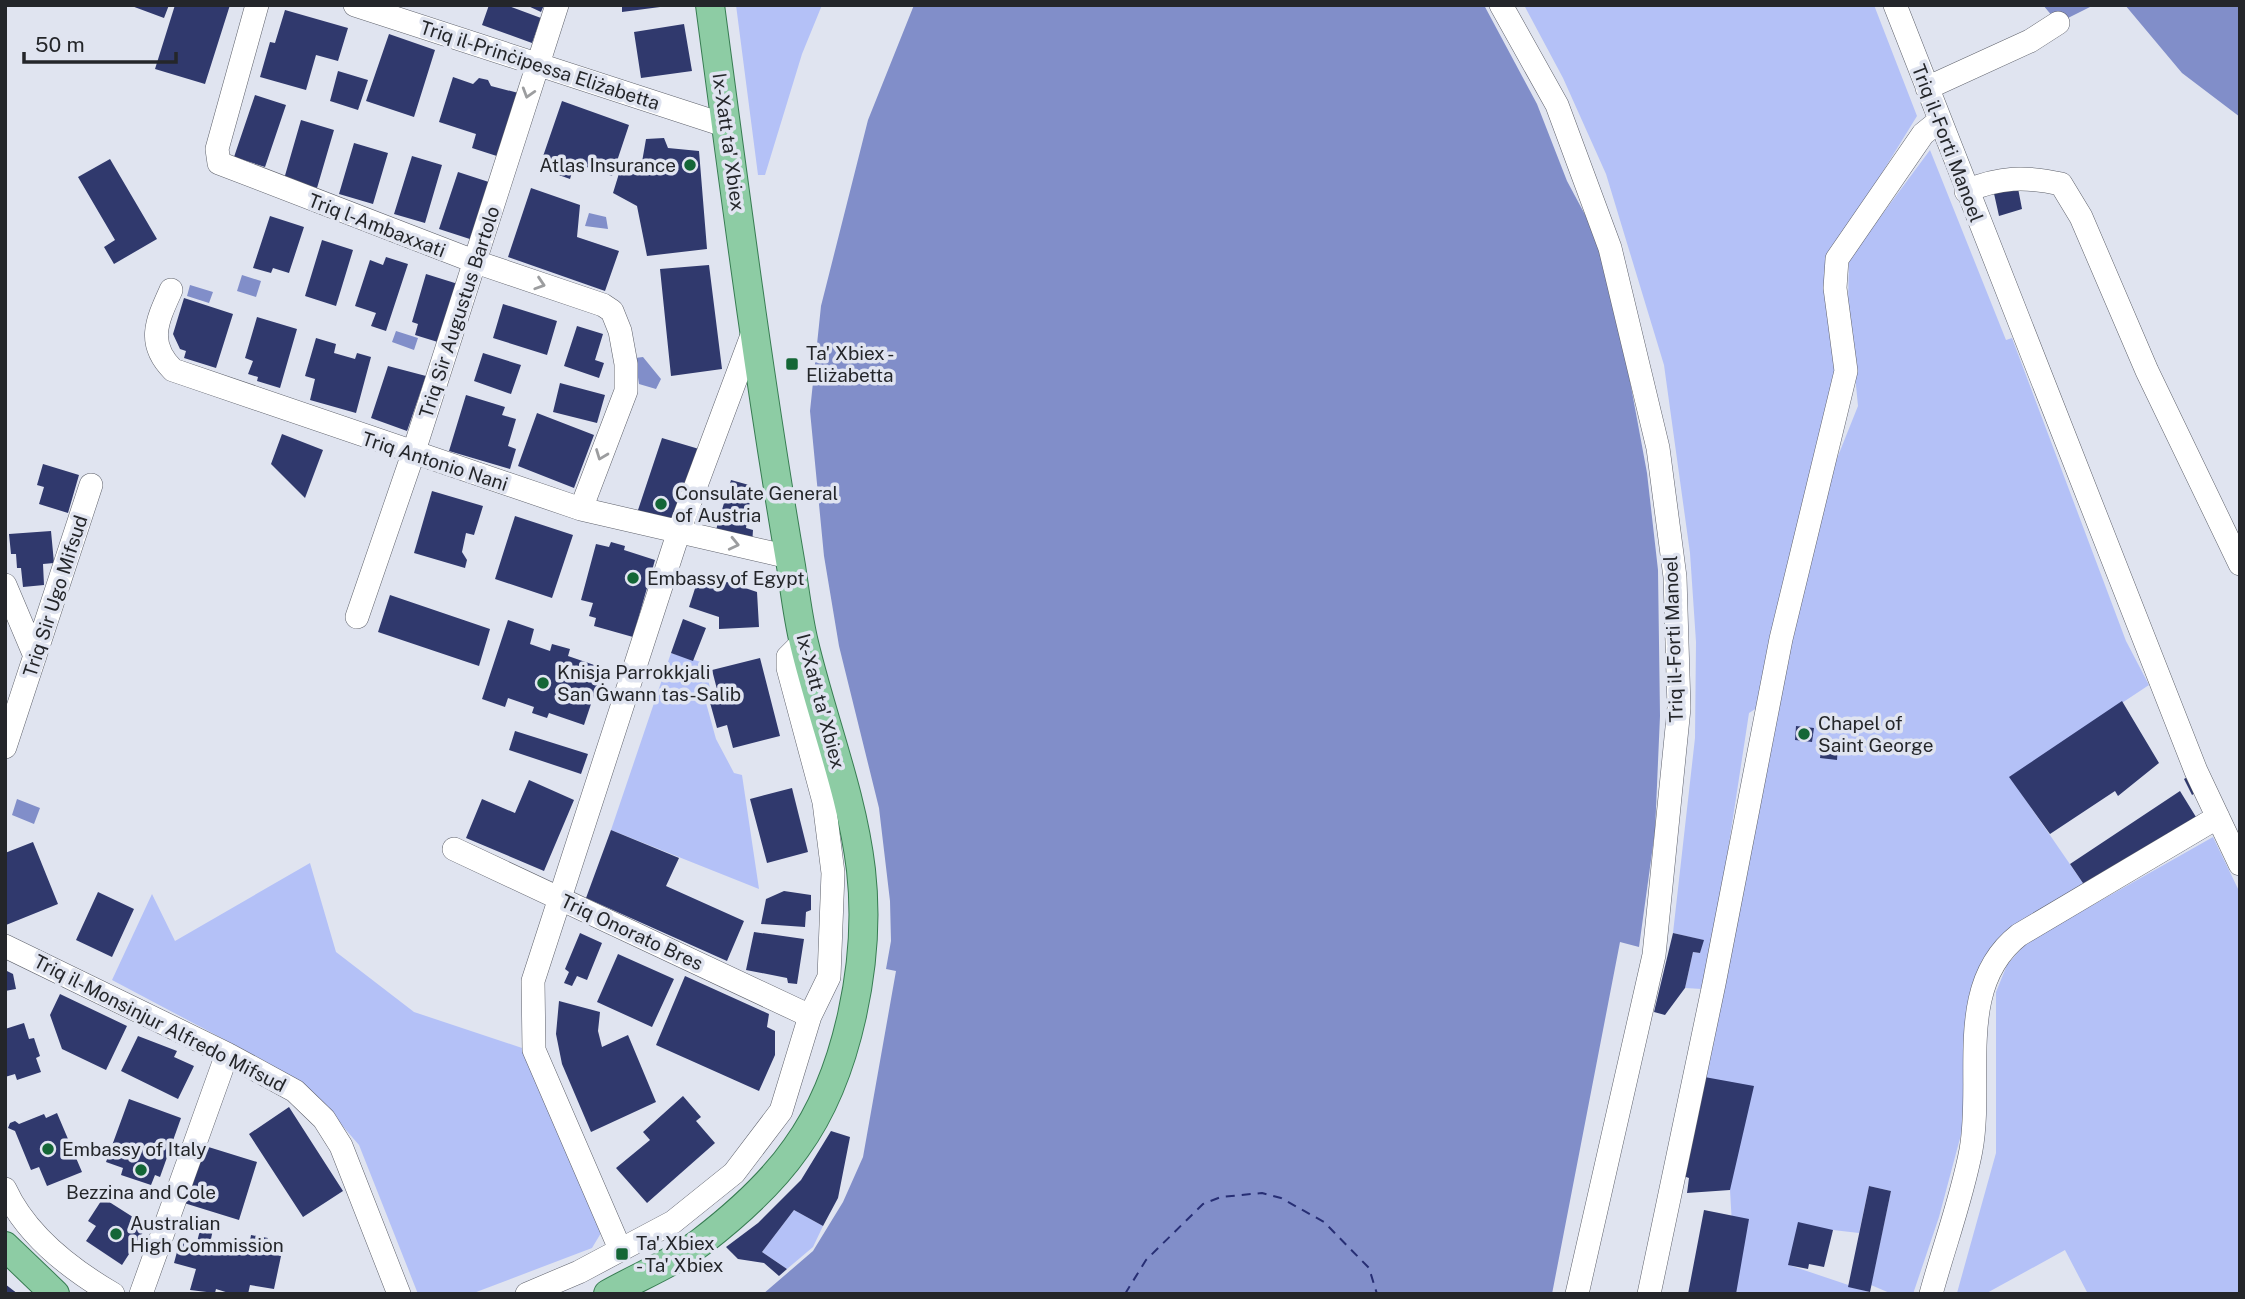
<svg xmlns="http://www.w3.org/2000/svg" width="2245" height="1299" viewBox="0 0 2245 1299" font-family="'Public Sans',sans-serif">
<style>
.green{fill:#b4c1f7}
.water{fill:#818ec9}
.lines{fill:none;stroke-linecap:round;stroke-linejoin:round}
.ferry{stroke:#272e74;stroke-width:2;stroke-dasharray:9 7;stroke-linecap:butt}
.building{fill:#30396d}
.minor-casing{stroke:#5e616b;stroke-width:24}
.major-casing{stroke:#377c52;stroke-width:30}
.minor{stroke:#fff;stroke-width:23}
.major{stroke:#8dcca4;stroke-width:28}
.oneway{stroke:#9c9d9f}
.poi-dot{fill:#146636;stroke:#e0e4f0;stroke-width:2.5}
.labels{text-anchor:middle;stroke-width:7;stroke-linejoin:round;paint-order:stroke}
.street-label{font-size:19px;fill:#24262a;stroke:#e0e4f0}
.poi-label{font-size:19px;fill:#24262a;stroke:#e0e4f0;text-anchor:start}
</style>
<rect width="100%" height="100%" fill="#e0e4f0"/>
<path class="green" d="M736 5H822L802 54 765 175H758Z
M1524 5H1874L1917 116 1861 207 1830 249 1837 379 1774 619 1757 708 1749 713 1714 942 1702 989 1685 988 1693 952 1700 953 1703 940 1673 933 1695 738 1696 642 1690 553 1664 365 1606 174 1563 78Z
M1930 150 2006 340 2012 338 2126 641 2149 685 2010 777 2087 889 2001 939 1970 994 1963 1127 1939 1217 1913 1294H1892L1871 1285 1891 1191 1869 1186 1859 1233 1833 1230 1789 1265 1875 1294H1736L1730 1190 1699 1076 1795 624 1830 476 1858 406 1848 303 1849 259Z
M671 653 704 663 710 688 703 692 716 739 734 773 742 775 759 889 611 830Z
M2213 837 2240 893V1294H2088L2065 1250 1985 1294 1957 1293 1996 1153V992L2007 965 2026 943Z
M310 863 336 952 414 1012 525 1049 601 1233 592 1248 471 1294H418L359 1145 333 1115 290 1077 263 1060 112 980 152 894 175 941Z
M794 1210 823 1226 813 1247 787 1269 762 1252Z"/>
<path class="water" d="M914 5H1484L1537 104 1567 181 1597 237 1625 354 1647 473 1658 570 1660 716 1655 831 1639 947 1620 942 1552 1294H763L813 1251 843 1202 863 1157 896 971 886 969 891 941 890 901 879 808 839 646 824 556 810 411 821 306 868 120Z
M2043 5H2094L2058 23Z
M2125 5H2240V117L2182 73Z
M589 213 606 217 608 229 585 226Z
M242 275 261 281 256 297 237 291Z
M190 285 213 292 209 303 187 296Z
M396 331 418 338 414 350 392 342Z
M643 357 661 379 656 389 639 384 635 358Z
M17 799 40 808 34 824 12 815Z"/>
<g class="lines">
<path class="ferry" d="M1125 1294 1146 1260 1203 1204 1221 1197 1262 1193 1281 1198 1324 1222 1369 1268 1377 1294"/>
</g>
<path class="building" d="M129 5H169L164 18Z
M175 5H230L205 84 155 69Z
M489 5H506L541 18 532 43 482 25Z
M526 5H544L541 12Z
M622 5H660V7L622 12Z
M285 10 348 28 338 61 316 55 306 90 260 77 270 42 275 43Z
M684 24 692 71 641 78 634 32Z
M389 34 435 50 414 117 366 101Z
M338 71 368 80 358 110 330 101Z
M453 77 473 84 479 78 488 80 491 86 526 95 506 159 472 148 476 134 439 122Z
M255 95 286 105 265 167 234 157Z
M562 101 629 125 612 176 575 163 570 179 539 168Z
M301 120 334 130 317 188 284 179Z
M664 138 668 148 699 151 707 249 647 256 637 206 613 193 621 167 642 162 646 139Z
M354 143 388 153 373 204 339 194Z
M412 156 442 165 425 223 394 214Z
M110 159 157 239 114 264 104 247 115 240 78 177Z
M458 172 495 184 476 241 439 229Z
M2017 183 2022 209 1999 216 1993 189Z
M531 188 580 205 577 237 619 251 605 291 508 257Z
M270 216 304 227 289 273 273 268 271 273 253 268Z
M322 240 353 250 336 306 305 296Z
M386 257 408 264 386 331 371 326 376 313 355 306 370 260 383 265Z
M709 265 722 369 671 376 660 269Z
M426 274 458 284 441 343 415 335 418 324 412 322Z
M184 298 233 314 216 368 184 358 186 351 180 349 173 334Z
M503 304 557 321 547 355 493 338Z
M257 317 297 329 280 388 257 381 258 377 248 374 253 361 245 358Z
M577 326 603 334 595 360 604 363 599 378 564 366Z
M316 338 336 344 334 353 355 359 357 353 371 357 356 413 310 400 315 379 305 376Z
M483 353 521 365 511 394 474 381Z
M388 366 426 376 407 431 371 418Z
M560 383 605 395 597 423 553 412Z
M466 395 505 407 502 415 516 419 508 446 516 449 510 469 449 451Z
M537 413 594 435 574 488 518 466Z
M282 434 323 450 305 498 271 464Z
M662 438 699 449 673 528 636 516Z
M43 464 79 475 68 513 39 504 44 487 37 485Z
M731 480 749 485 744 499 750 501 746 528 753 530 752 545 715 533Z
M432 491 483 506 474 535 466 533 462 552 467 560 465 568 414 553Z
M515 516 573 535 552 598 495 579Z
M51 531 54 563 43 564 44 585 23 587 21 568H17L16 554H11L9 534Z
M611 542 625 546 624 550 655 560 633 637 594 626 596 618 589 616 593 603 581 600 596 544 609 547Z
M700 573 757 592 759 627 719 629V617L689 607Z
M390 595 490 629 479 666 378 632Z
M683 619 706 628 693 661 671 653Z
M508 620 534 629 530 644 550 651 552 644 570 649 568 656 603 668 584 725 549 713 547 718 532 713 534 707 508 698 505 707 482 699Z
M760 658 780 736 733 748 727 725 717 728 709 699 719 697 712 670Z
M2122 701 2159 763 2118 796 2115 791 2050 834 2009 777Z
M1796 726 1814 728 1812 742 1795 740Z
M515 731 588 754 581 774 509 750Z
M1822 743 1838 744 1837 760 1820 758Z
M2191 775 2199 791 2192 795 2184 779Z
M529 780 574 800 544 871 466 838 482 799 515 813Z
M792 788 808 852 767 863 750 799Z
M2180 791 2196 817 2087 889 2070 864Z
M611 830 679 858 666 886 744 921 727 961 586 898Z
M33 842 58 904 6 925 5 853Z
M784 891 811 895V910L806 912 805 927 761 924 766 899Z
M98 892 134 909 112 957 76 940Z
M754 932 804 939 797 984 788 983 787 978 746 970Z
M580 933 602 943 587 980 577 976 572 986 564 983 569 972 565 969Z
M1673 933 1704 940 1700 953 1693 952 1685 988 1665 1015 1654 1012Z
M618 954 674 979 652 1027 597 1002Z
M5 970 13 974 16 989 5 991Z
M685 976 769 1014 767 1027 775 1031V1055L759 1091 656 1045Z
M60 994 127 1026 106 1070 62 1049 50 1015Z
M559 1001 600 1012 598 1031 602 1047 628 1035 656 1102 591 1132 562 1064 556 1034Z
M24 1023 29 1039 34 1038 40 1056 36 1058 41 1072 17 1080 15 1074 5 1077V1029Z
M138 1036 177 1051 174 1057 194 1066 178 1099 121 1071Z
M1699 1076 1754 1086 1730 1190 1687 1193 1689 1178 1683 1176Z
M683 1096 701 1117 696 1121 715 1143 647 1203 616 1168 650 1140 643 1132Z
M129 1099 181 1118 160 1177 155 1175 151 1185 121 1175 123 1168 106 1162Z
M289 1107 343 1191 303 1217 249 1134Z
M57 1113 82 1172 47 1186 39 1167 31 1170 15 1131 8 1128 10 1123 15 1121 19 1124 44 1114 46 1118Z
M831 1131 850 1137 838 1198 823 1226 794 1210 762 1252 787 1269 779 1276 764 1263 738 1259 726 1247 758 1223 801 1180Z
M202 1145 257 1162 239 1220 184 1203Z
M1869 1186 1891 1191 1870 1292 1848 1287Z
M103 1198 147 1226 122 1265 86 1241 96 1226 88 1221Z
M1704 1210 1749 1219 1736 1294H1688Z
M1798 1222 1833 1230 1824 1267 1809 1264 1808 1269 1788 1265Z
M201 1226 213 1229 210 1244 248 1253 251 1235 268 1238 265 1253 281 1256 274 1289 250 1285 248 1294H232L216 1289 215 1293 190 1290 196 1269 174 1263 181 1237 197 1242Z
M5 1284 18 1294H5Z"/>
<g class="lines">
<g class="minor-casing">
<path id="minor" d="M257 5 217 149 219 163 476 262 603 305 612 311 620 331 626 364V391L581 509
M355 5 724 125
M1501 5 1557 105 1610 248 1658 448 1675 577 1679 708 1654 955 1577 1294
M1895 5 2196 771 2240 864
M1927 88 2030 41 2058 23
M1966 191C2000 177 2025 176 2061 184L2081 217 2147 371 2240 564
M171 290C157 321 146 343 173 370L581 509 789 557
M5 585 35 656
M357 617 413 454 557 5
M5 747 91 485
M454 849 810 1016
M5 946 227 1054 295 1091 324 1119 341 1146 399 1294
M5 1189C26 1235 70 1269 113 1294
M620 1249 534 1050 533 981 679 531 754 330
M141 1294 227 1054
M527 1294 579 1272 673 1222 734 1173 781 1111 810 1016 829 977 833 873 824 802 788 668V657L804 641
M1649 1294 1714 984 1781 639 1846 371 1835 288 1837 259 1923 134 1939 121
M1931 1294C1944 1246 1962 1198 1971 1150 1984 1078 1954 986 2019 935L2218 817"/>
</g>
<g class="major-casing">
<path id="major" d="M5 1246 55 1294
M608 1294C638 1277 673 1263 701 1242 736 1215 771 1184 796 1148 849 1075 871 958 861 870 852 793 822 719 804 643 798 618 795 592 791 566 759 380 735 193 710 5"/>
</g>
<use href="#minor" class="minor"/>
<use href="#major" class="major"/>
</g>
<defs><path id="oneway-chevron" d="M-2-3.5L2.5 0L-2 3.5" fill="none" stroke-width="1.6" stroke-linecap="round" stroke-linejoin="round" transform="scale(1.75)"/></defs>
<g class="oneway">
<use href="#oneway-chevron" transform="translate(528 93) rotate(107)"/>
<use href="#oneway-chevron" transform="translate(540 284) rotate(18)"/>
<use href="#oneway-chevron" transform="translate(601 455) rotate(111)"/>
<use href="#oneway-chevron" transform="translate(734 544) rotate(13)"/>
</g>
<g class="poi-dot">
<circle cx="690" cy="165" r="7"/>
<rect x="785" y="357" width="14" height="14" rx="3.5"/>
<circle cx="661" cy="504" r="7"/>
<circle cx="633" cy="578" r="7"/>
<circle cx="543" cy="683" r="7"/>
<circle cx="1804" cy="734" r="7"/>
<circle cx="48" cy="1149" r="7"/>
<circle cx="141" cy="1170" r="7"/>
<circle cx="116" cy="1234" r="7"/>
<rect x="615" y="1247" width="14" height="14" rx="3.5"/>
</g>
<g class="labels">
<g class="street-label">
<text transform="translate(540 65) rotate(18)" y="7">Triq il-Prinċipessa Eliżabetta</text>
<text transform="translate(729 142) rotate(82)" y="7">Ix-Xatt ta' Xbiex</text>
<text transform="translate(1948 143) rotate(69)" y="7">Triq il-Forti Manoel</text>
<text transform="translate(377 225) rotate(21)" y="7">Triq l-Ambaxxati</text>
<text transform="translate(459 312) rotate(-72)" y="7">Triq Sir Augustus Bartolo</text>
<text transform="translate(435 461) rotate(18)" y="7">Triq Antonio Nani</text>
<text transform="translate(55 596) rotate(-72)" y="7">Triq Sir Ugo Mifsud</text>
<text transform="translate(1673 639) rotate(-92)" y="7">Triq il-Forti Manoel</text>
<text transform="translate(821 701) rotate(75)" y="7">Ix-Xatt ta' Xbiex</text>
<text transform="translate(632 932) rotate(25)" y="7">Triq Onorato Bres</text>
<text transform="translate(160 1023) rotate(27)" y="7">Triq il-Monsinjur Alfredo Mifsud</text>
</g>
<g class="poi-label">
<text x="676" y="172" text-anchor="end">Atlas Insurance</text>
<text x="806" y="360">Ta' Xbiex -<tspan x="806" dy="22">Eliżabetta</tspan></text>
<text x="675" y="500">Consulate General<tspan x="675" dy="22">of Austria</tspan></text>
<text x="647" y="585">Embassy of Egypt</text>
<text x="557" y="679">Knisja Parrokkjali<tspan x="557" dy="22">San Ġwann tas-Salib</tspan></text>
<text x="1818" y="730">Chapel of<tspan x="1818" dy="22">Saint George</tspan></text>
<text x="62" y="1156">Embassy of Italy</text>
<text x="141" y="1199" text-anchor="middle">Bezzina and Cole</text>
<text x="130" y="1230">Australian<tspan x="130" dy="22">High Commission</tspan></text>
<text x="636" y="1250">Ta' Xbiex<tspan x="636" dy="22">- Ta' Xbiex</tspan></text>
</g>
</g>
<rect width="2245" height="1299" fill="none" stroke="#24262a" stroke-width="14"/>
<path d="M24 52v10h152v-10" fill="none" stroke="#24262a" stroke-width="3.5"/>
<text x="35" y="52" font-size="21" fill="#24262a" stroke="#e0e4f0" stroke-width="5" paint-order="stroke">50 m</text>
</svg>
